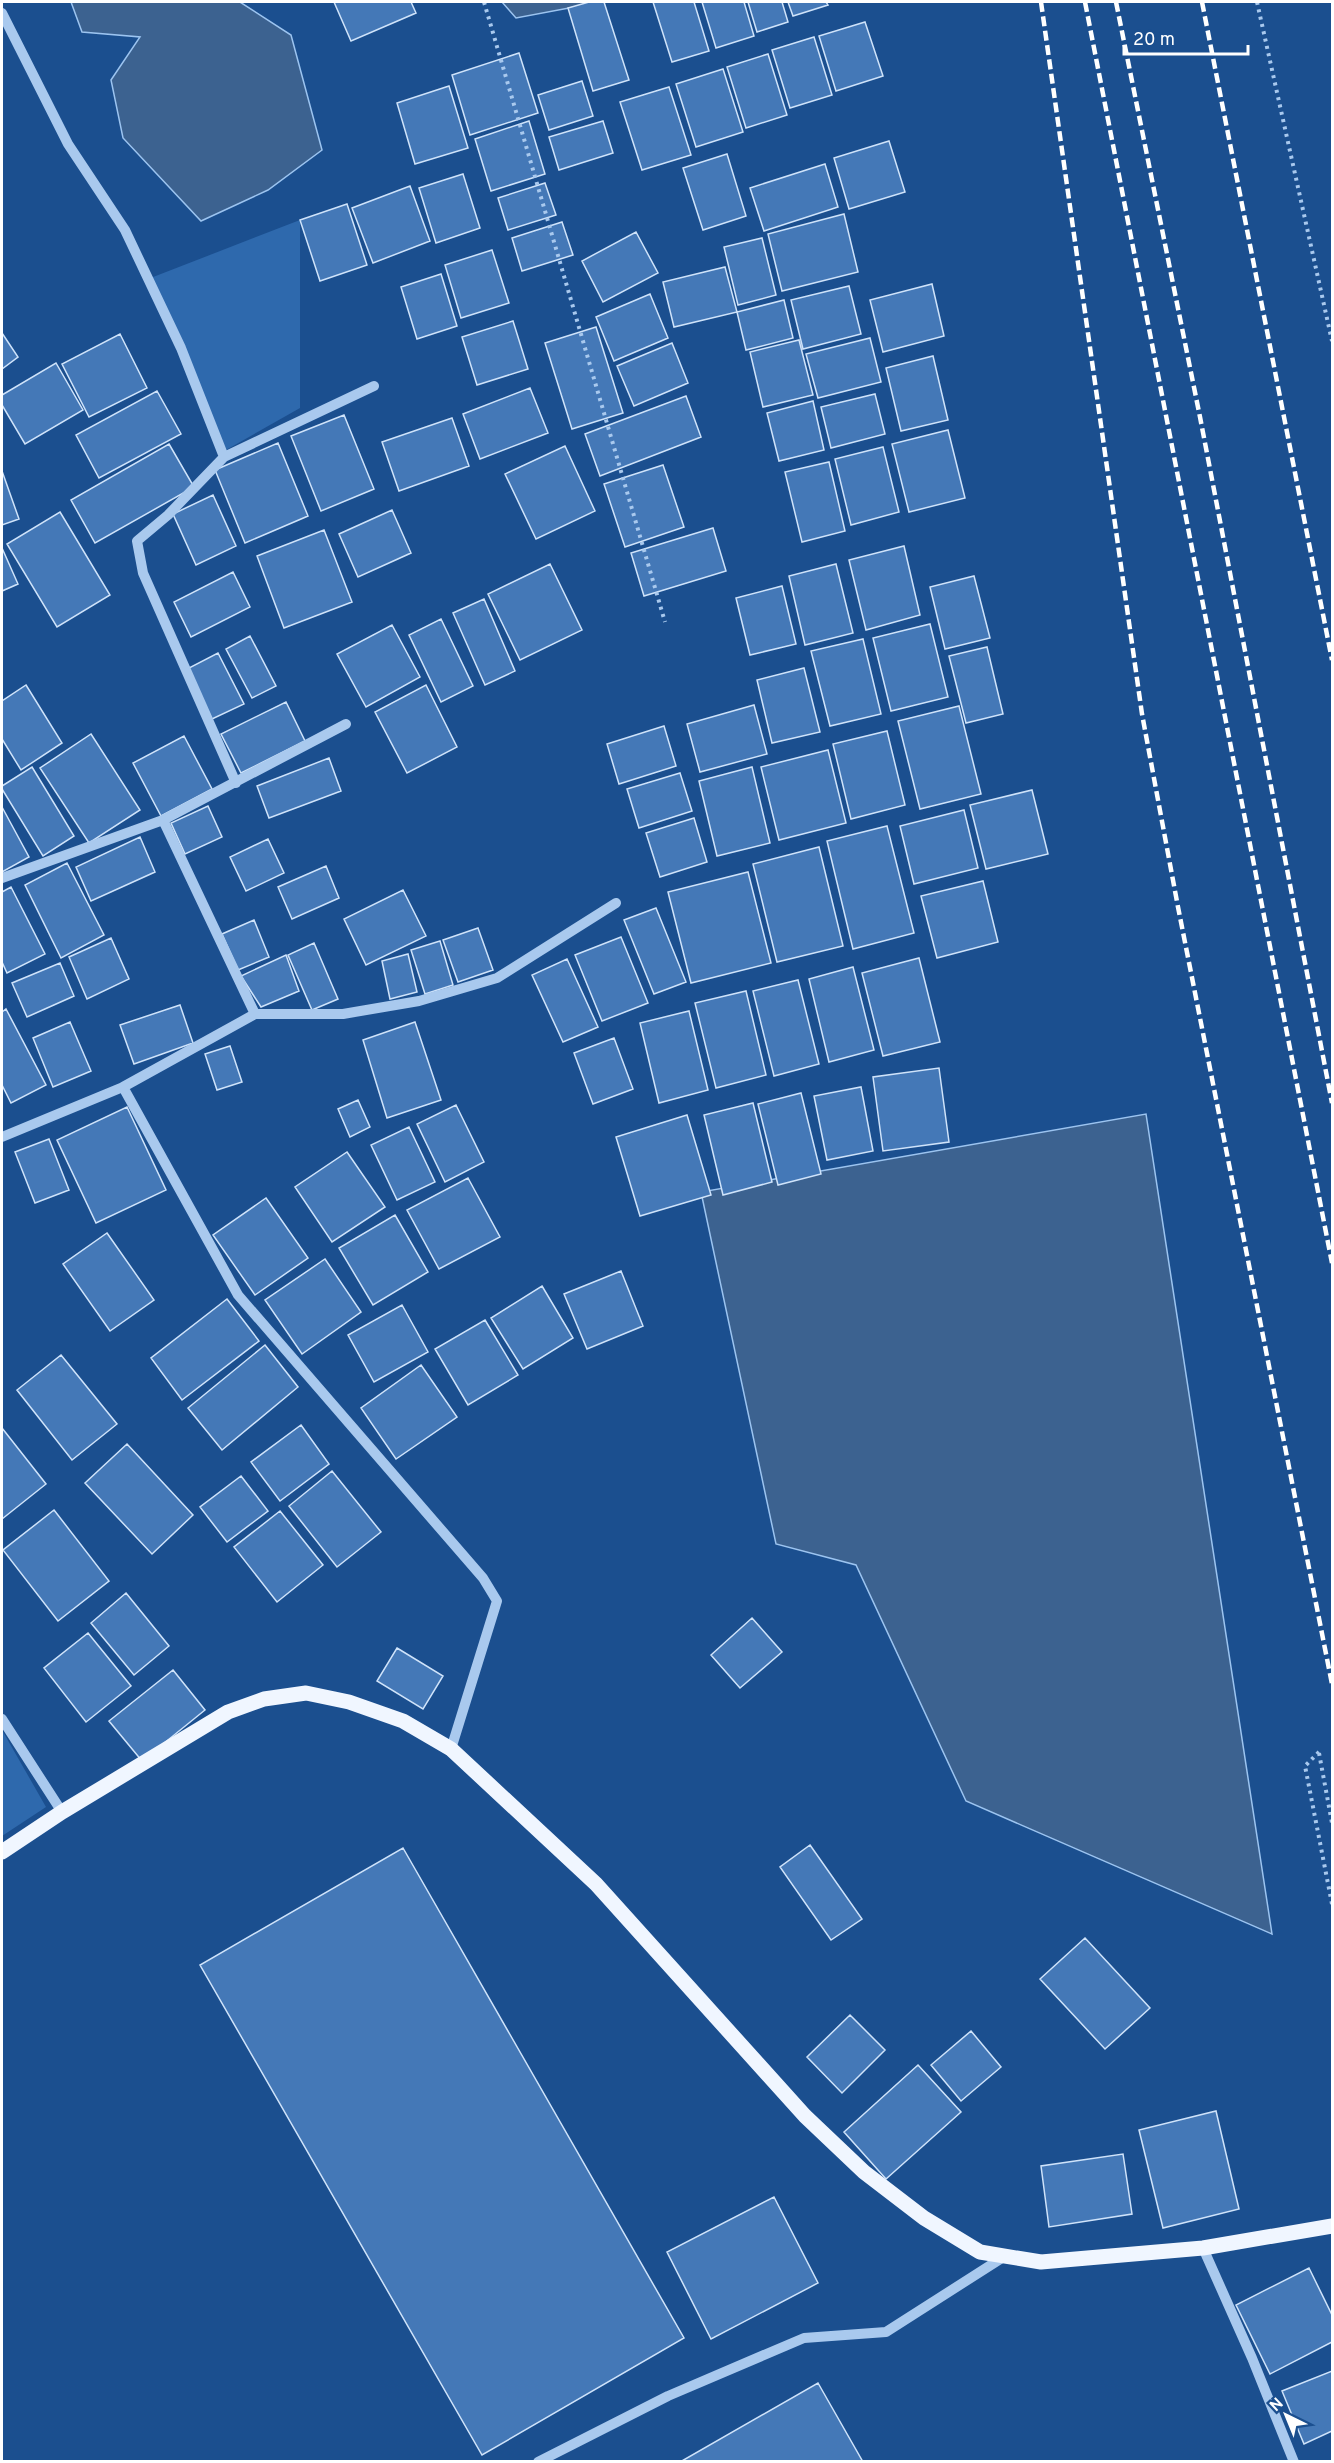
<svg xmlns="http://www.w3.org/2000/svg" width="1334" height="2463" viewBox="0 0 1334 2463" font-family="Overpass,sans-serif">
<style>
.green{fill:#2e69ad}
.water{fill:#3c6290;stroke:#9cc4f0;stroke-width:1.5}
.building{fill:#4478b7;stroke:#cfe3fa;stroke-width:1.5}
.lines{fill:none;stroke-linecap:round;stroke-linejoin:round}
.path{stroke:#a9c9ee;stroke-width:4;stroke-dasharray:3 4.5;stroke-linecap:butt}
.minor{stroke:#a9c9ee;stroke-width:10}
.major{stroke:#f0f6ff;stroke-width:15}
.rail{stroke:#fff;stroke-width:4.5;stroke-dasharray:10 4.5;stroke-linecap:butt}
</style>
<rect width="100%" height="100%" fill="#1b4f8f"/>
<path class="green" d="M300 220V408L226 450 148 279Z
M2 1730 46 1807 2 1836Z"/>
<path class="water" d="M71 2H240L291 35 322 150 268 190 201 221 123 138 111 80 140 37 82 32Z
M502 2H601L516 18Z
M1146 1114 1272 1934 966 1801 856 1565 776 1544 701 1192Z"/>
<path class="building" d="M334 2H411L416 13 351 41Z
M589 2H604L629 80 593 91 568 8Z
M653 2H694L709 51 672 62Z
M702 2H744L754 36 716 48Z
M748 2H782L788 22 757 32Z
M788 2H826L828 5 793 16Z
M865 22 883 76 836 91 819 36Z
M814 37 832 95 790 108 772 50Z
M519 53 538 113 470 135 452 75Z
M768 54 787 115 746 128 727 67Z
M723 69 743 132 696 147 676 84Z
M582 81 593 116 549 130 538 95Z
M449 86 468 148 415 164 397 103Z
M669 87 691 155 642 170 620 102Z
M529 121 545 174 491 191 475 139Z
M603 121 613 153 559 170 549 137Z
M889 141 905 192 849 209 834 158Z
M727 154 746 216 703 230 683 168Z
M825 164 838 207 764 231 750 188Z
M463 174 480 228 436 243 419 188Z
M545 183 556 215 508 230 498 198Z
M410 186 430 241 373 263 352 208Z
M347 204 367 265 320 281 300 220Z
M844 214 858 272 782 291 768 234Z
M562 222 573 255 522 271 512 238Z
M636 232 658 273 603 302 582 261Z
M762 238 776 295 738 305 724 247Z
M492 250 509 303 461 318 445 265Z
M725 267 737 312 674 327 663 282Z
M441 274 457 326 417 339 401 287Z
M932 284 944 336 883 352 870 300Z
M849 286 861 334 803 349 791 300Z
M650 294 668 338 614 361 596 317Z
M784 300 793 338 746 350 737 312Z
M513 321 528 369 477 385 462 337Z
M596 327 623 413 572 429 545 343Z
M2 333 18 357 2 369Z
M120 334 147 388 89 417 62 364Z
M870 338 881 382 818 398 806 354Z
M799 340 813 395 763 407 750 352Z
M672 343 688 383 634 406 617 366Z
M933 356 948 420 901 431 886 368Z
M56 363 83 410 25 444 2 405V395Z
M530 388 548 433 480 459 463 414Z
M157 391 181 434 99 478 76 435Z
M875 394 885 434 831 448 821 407Z
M686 396 701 437 600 476 585 434Z
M813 401 824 450 779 461 767 413Z
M344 415 374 489 321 511 291 436Z
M452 418 469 466 399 491 382 442Z
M948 430 965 498 909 512 892 444Z
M278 443 308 516 245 543 215 470Z
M169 444 194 487 95 543 71 500Z
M565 446 595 511 536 539 505 474Z
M883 447 899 512 851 525 835 459Z
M829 462 845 531 802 542 785 472Z
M663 465 684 527 625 547 604 484Z
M2 471 19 519 2 525Z
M213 495 236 546 196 565 173 514Z
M392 510 411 553 358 577 339 534Z
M60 512 110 595 57 627 7 544Z
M713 528 726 571 644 596 631 553Z
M324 530 352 602 284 628 257 556Z
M904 546 920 615 866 630 849 560Z
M2 548 18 584 2 591Z
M550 564 582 630 520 660 488 594Z
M836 564 853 633 805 645 789 576Z
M233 572 250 607 191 637 174 602Z
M974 576 990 638 945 649 930 587Z
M782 586 796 644 750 655 736 598Z
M484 599 515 671 485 685 453 613Z
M441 619 473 686 441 702 409 635Z
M930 624 948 697 891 711 873 638Z
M392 625 420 677 366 707 337 654Z
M250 636 276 686 252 698 226 649Z
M863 639 881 714 830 726 811 651Z
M987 647 1003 714 966 723 949 656Z
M218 653 244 704 212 719 187 669Z
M804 668 820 732 772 743 757 680Z
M26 685 62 743 21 770 2 739V701Z
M426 685 457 747 407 773 375 712Z
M286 702 305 741 241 773 221 734Z
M754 705 767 754 700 772 687 724Z
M959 706 981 794 920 809 898 721Z
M664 726 676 766 619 784 607 744Z
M887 731 905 805 851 819 833 744Z
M91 734 140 810 89 843 40 768Z
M184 736 212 789 161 816 133 763Z
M828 750 846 823 779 840 761 767Z
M329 758 341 791 269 818 257 786Z
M32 767 74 836 43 856 2 789V786Z
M752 767 770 843 717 856 699 781Z
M680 773 692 811 639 828 627 789Z
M1032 790 1048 854 986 869 970 805Z
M208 806 222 837 185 854 171 823Z
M2 807 29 857 2 872Z
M964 810 978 868 914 884 900 826Z
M694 818 707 862 660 877 646 833Z
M887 826 914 933 853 949 827 841Z
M140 837 155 872 91 901 76 867Z
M268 839 284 873 246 891 230 857Z
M819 847 843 946 777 962 753 864Z
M67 863 104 935 61 958 25 885Z
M326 866 339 898 292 919 278 887Z
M748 872 771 963 691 983 668 892Z
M983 881 998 942 937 958 921 896Z
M11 887 45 954 7 973 2 962V892Z
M403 890 426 936 366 965 344 919Z
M656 908 686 982 654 994 624 920Z
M254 920 269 957 238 970 222 934Z
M478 928 493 970 458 982 443 940Z
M621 937 648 1003 602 1021 575 955Z
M111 938 129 979 87 999 69 957Z
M440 941 453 985 425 994 411 950Z
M314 943 338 999 312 1010 288 955Z
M408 954 417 992 390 999 382 961Z
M286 955 299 991 261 1007 241 976Z
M919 958 940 1042 883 1056 862 973Z
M567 959 598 1027 563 1042 532 975Z
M60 963 74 996 27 1017 12 983Z
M853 967 874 1050 829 1062 809 979Z
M798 980 819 1064 774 1076 753 991Z
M746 991 766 1075 716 1088 695 1003Z
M180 1005 193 1043 134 1064 120 1025Z
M6 1009 46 1085 11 1103 2 1085V1012Z
M689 1011 708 1090 659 1103 640 1023Z
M70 1022 91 1071 53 1087 33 1038Z
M415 1022 441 1100 387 1118 363 1040Z
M614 1038 633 1089 593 1104 574 1053Z
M230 1046 242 1082 217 1090 205 1054Z
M939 1068 949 1142 883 1151 873 1077Z
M861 1087 873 1151 827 1160 814 1096Z
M801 1093 821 1174 778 1185 758 1104Z
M358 1100 370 1127 350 1137 338 1109Z
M753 1103 772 1182 723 1195 704 1115Z
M456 1105 484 1162 445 1182 417 1124Z
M127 1107 166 1190 96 1223 57 1140Z
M687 1115 711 1195 640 1216 616 1137Z
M409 1127 435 1182 397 1200 371 1145Z
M49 1139 69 1190 35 1203 15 1152Z
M347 1152 385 1207 332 1242 295 1187Z
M468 1178 500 1237 439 1269 407 1210Z
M266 1198 308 1258 255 1295 213 1235Z
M395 1215 428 1272 373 1305 339 1248Z
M107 1233 154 1300 110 1331 63 1264Z
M325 1259 361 1312 302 1354 265 1300Z
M621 1271 643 1326 587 1349 564 1294Z
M542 1286 573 1338 523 1369 491 1318Z
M227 1299 259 1341 182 1400 151 1358Z
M402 1305 428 1352 374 1382 348 1335Z
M485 1320 518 1375 468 1405 435 1349Z
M265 1345 298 1387 222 1450 188 1408Z
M61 1355 117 1424 72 1460 17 1390Z
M421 1365 457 1417 396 1459 361 1408Z
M301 1425 329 1464 280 1501 251 1462Z
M2 1428 46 1484 2 1519Z
M127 1444 193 1515 152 1554 85 1483Z
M332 1471 381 1532 337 1567 289 1506Z
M241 1476 268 1511 227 1542 200 1507Z
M54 1510 109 1581 58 1621 3 1550Z
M280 1511 323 1565 277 1602 234 1547Z
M126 1593 169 1646 134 1675 91 1623Z
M752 1618 782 1652 740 1688 711 1655Z
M88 1633 131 1686 86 1722 44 1668Z
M397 1648 443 1676 423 1709 377 1681Z
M173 1670 205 1710 142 1761 109 1721Z
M810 1845 862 1919 831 1940 780 1867Z
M403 1848 684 2338 482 2455 200 1965Z
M1085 1938 1150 2008 1105 2049 1040 1979Z
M850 2015 885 2050 842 2093 807 2057Z
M971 2031 1001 2067 961 2101 931 2065Z
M918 2065 961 2112 886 2179 844 2132Z
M1216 2111 1239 2209 1163 2228 1139 2130Z
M1123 2154 1132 2214 1049 2227 1041 2166Z
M774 2197 818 2283 711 2339 667 2252Z
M1309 2268 1332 2315V2342L1270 2374 1236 2305Z
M1332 2371V2431L1304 2444 1282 2391Z
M818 2383 863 2462H680Z"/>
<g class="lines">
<path class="path" d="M484 2 665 622
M1257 2 1332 341
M1319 1752 1305 1766 1332 1904
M1319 1753 1332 1823"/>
<path class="minor" d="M2 13 68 144 125 230 181 348 224 457
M236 783 143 573 137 541 168 515 224 457 374 386
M163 820 346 724
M2 878 163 820 255 1014
M123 1087 238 1295 483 1578 497 1601 451 1749
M2 1137 123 1087 255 1014H343L419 1001 497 978 616 903
M2 1719 62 1812
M1203 2248 1252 2358 1294 2462
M538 2462 668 2396 804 2338 886 2332 1005 2256"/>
<path class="major" d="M2 1852 62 1812 228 1712 264 1699 306 1693 349 1702 403 1721 451 1749 596 1884 805 2116 864 2172 924 2218 980 2252 1041 2262 1203 2248 1332 2226"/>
<path class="rail" d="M1041 2 1142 714 1178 907 1332 1684
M1085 2 1332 1263
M1116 2 1200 417 1332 1103
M1202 2 1332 660"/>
</g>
<rect width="1334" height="2463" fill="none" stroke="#ffffff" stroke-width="6"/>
<g transform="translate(1286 2415) rotate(317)" stroke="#1b4f8f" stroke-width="4.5" paint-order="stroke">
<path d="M0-4.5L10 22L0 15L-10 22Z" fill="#ffffff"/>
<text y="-9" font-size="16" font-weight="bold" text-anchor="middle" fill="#ffffff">N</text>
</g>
<path d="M1124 45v9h124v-9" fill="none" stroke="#ffffff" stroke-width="3"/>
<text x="1133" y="45" font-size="18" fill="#ffffff" stroke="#1b4f8f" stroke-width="4.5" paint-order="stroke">20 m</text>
</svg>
